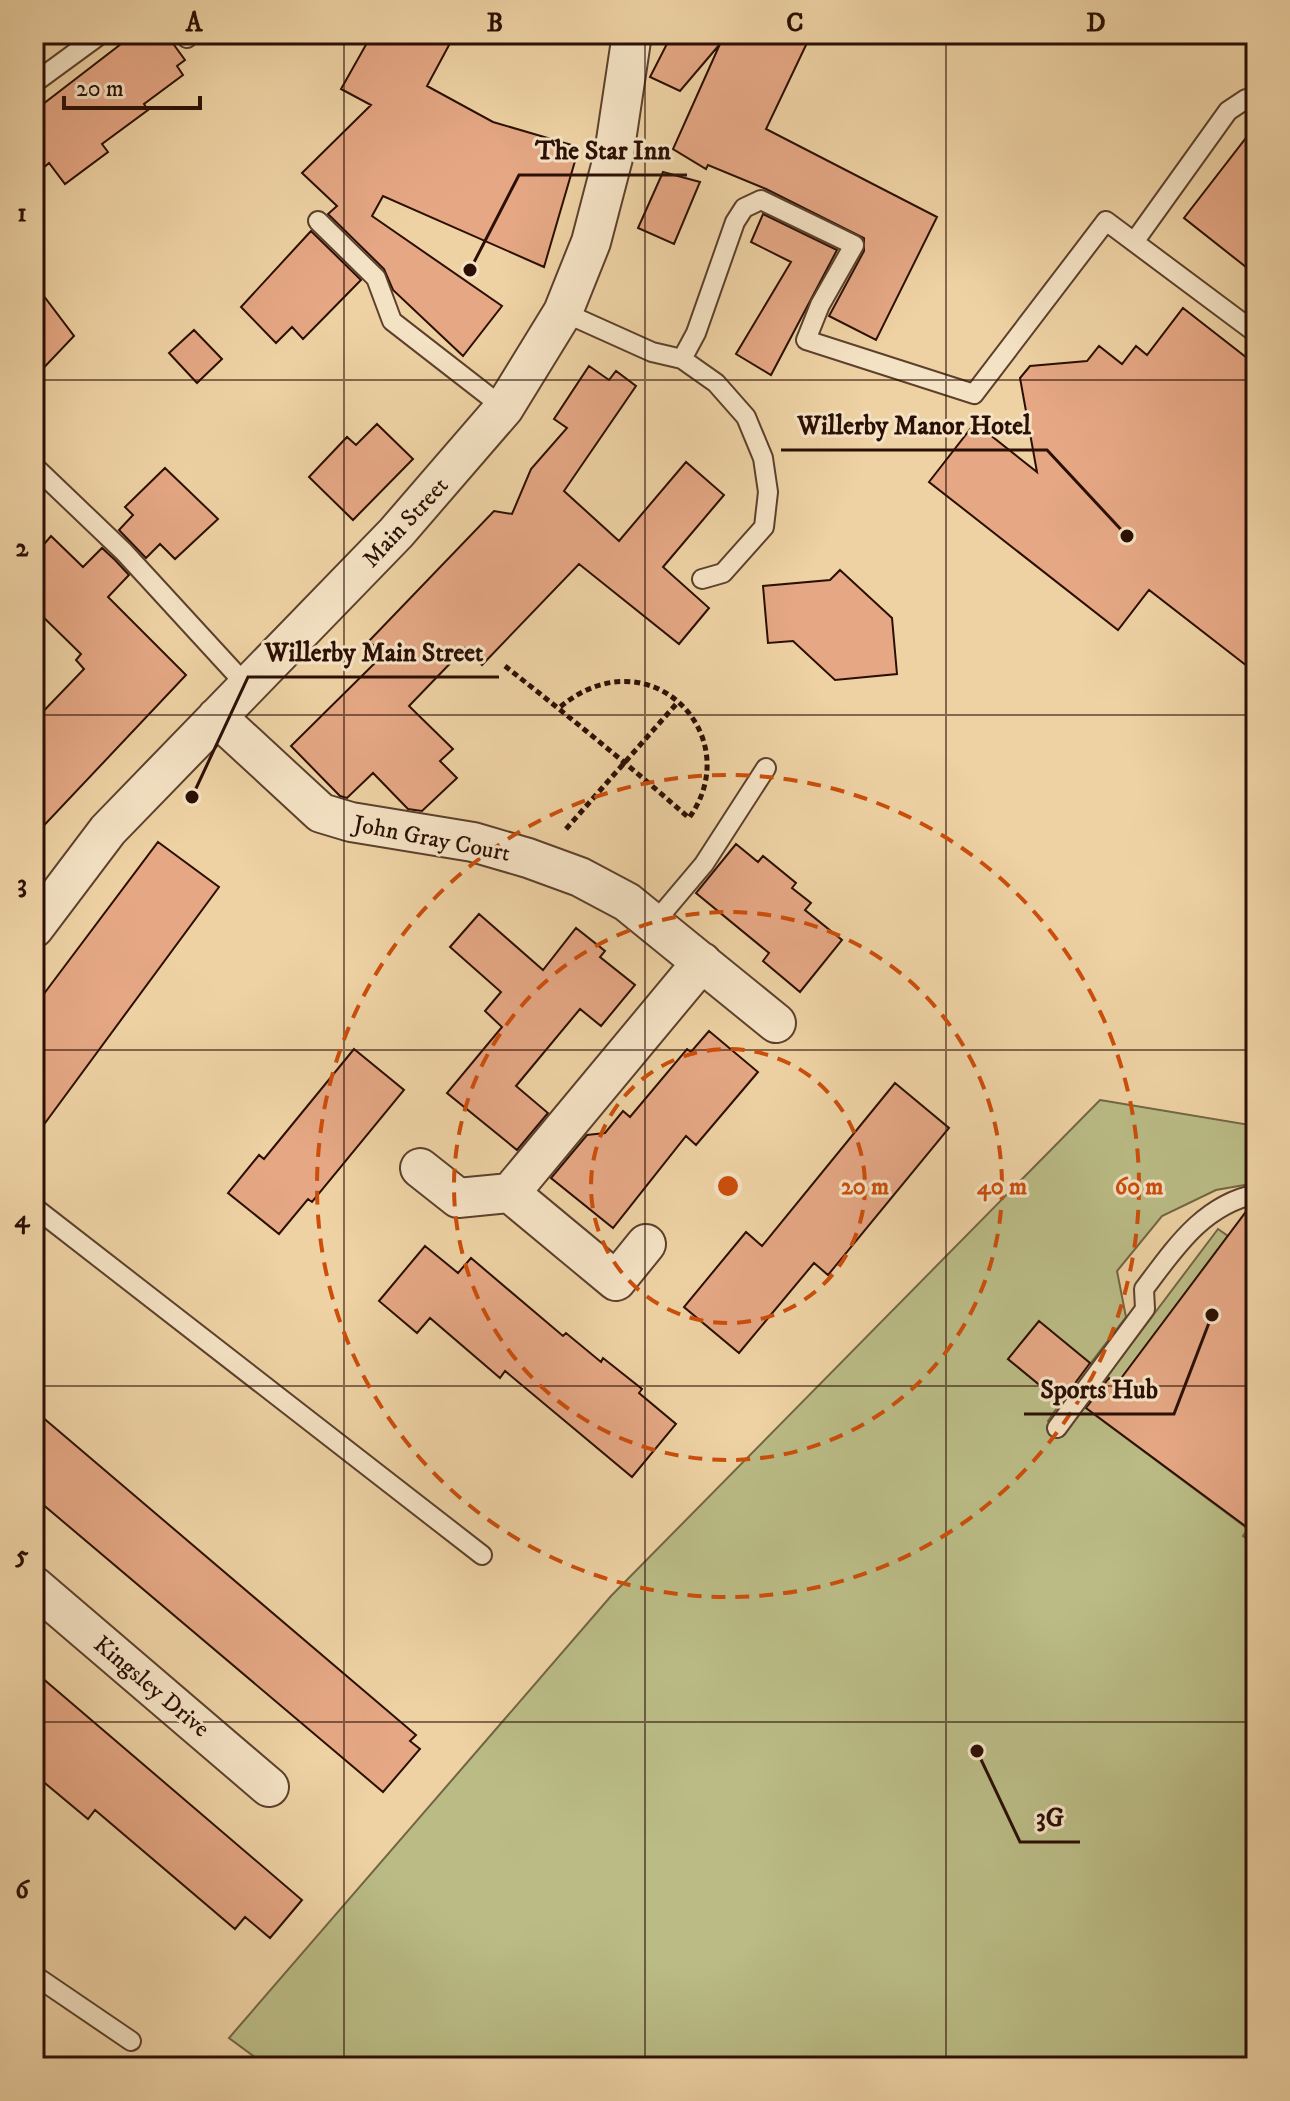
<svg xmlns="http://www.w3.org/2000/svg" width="1290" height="2101" viewBox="0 0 1290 2101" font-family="'IM FELL DW Pica',serif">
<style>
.green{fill:#babb85;stroke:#726544;stroke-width:2}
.building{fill:#e5a784;stroke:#2b0f04;stroke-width:2}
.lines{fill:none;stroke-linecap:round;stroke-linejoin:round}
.service-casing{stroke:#5c402c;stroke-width:22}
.minor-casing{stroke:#5c402c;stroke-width:42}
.path{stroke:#2b0f04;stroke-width:5;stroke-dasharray:6 4;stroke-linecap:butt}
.service{stroke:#f4e2c4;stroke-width:18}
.minor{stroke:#f4e2c4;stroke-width:38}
.grid{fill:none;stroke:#2b0f04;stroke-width:2;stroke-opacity:0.55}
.ring{fill:none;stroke:#cc4e0b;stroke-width:4;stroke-dasharray:14 10}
.labels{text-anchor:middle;stroke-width:6;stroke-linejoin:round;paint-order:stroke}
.street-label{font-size:24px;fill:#2b0f04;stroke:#f4e2c4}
.centre{fill:#cc4e0b;stroke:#f4e2c4;stroke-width:4}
.ring-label{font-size:24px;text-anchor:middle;font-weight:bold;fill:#cc4e0b;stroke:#f4e2c4;stroke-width:6;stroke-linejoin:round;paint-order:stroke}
.leader{fill:none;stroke:#2b0f04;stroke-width:3}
.callout-dot{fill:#2b0f04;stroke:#f4e2c4;stroke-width:3}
.callout-label{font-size:26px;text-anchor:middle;font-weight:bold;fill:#2b0f04;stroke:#f4e2c4;stroke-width:6;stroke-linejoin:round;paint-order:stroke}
.neatline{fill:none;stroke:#2b0f04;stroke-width:3}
.grid-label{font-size:26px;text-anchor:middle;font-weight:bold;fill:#2b0f04}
</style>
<rect width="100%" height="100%" fill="#eed2a4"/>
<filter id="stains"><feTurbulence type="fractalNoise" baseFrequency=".0025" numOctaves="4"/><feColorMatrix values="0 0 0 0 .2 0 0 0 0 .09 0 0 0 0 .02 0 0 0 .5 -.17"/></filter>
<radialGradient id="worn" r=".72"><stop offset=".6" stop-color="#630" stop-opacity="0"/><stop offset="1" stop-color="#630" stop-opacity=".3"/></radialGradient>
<path class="green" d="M1100 1100 1256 1126V1183L1216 1190 1162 1216 1117 1271 1126 1317 1090 1364 1039 1322 1008 1359 1061 1402 1048 1421 1065 1434 1089 1401 1099 1408 1095 1415 1248 1529 1243 1536 1256 1545V2067H268L229 2038 611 1596Z
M1218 1229 1228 1236 1109 1395 1099 1387Z"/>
<path class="building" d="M134 34H166L185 60 177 66 183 75 144 104 148 110 102 144 108 152 65 184 49 163 34 176V111Z
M372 34H455L427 86 493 122 575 146V161L544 267 383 196 372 216 502 306 463 356 393 290 384 269 328 214 337 206 302 173 371 105 341 89Z
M672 34H787L807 43 766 129 937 217 876 340 829 316 864 251V238L766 189 708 165 706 169 673 149 720 44 680 91 650 77Z
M1256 125V275L1184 218Z
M663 172 700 182 674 244 638 228Z
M763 214 837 250 771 375 736 354 791 262 751 242Z
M311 231 361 280 303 339 292 327 276 343 241 307Z
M34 283 74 336 34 378Z
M1183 308 1256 365V673L1149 590 1118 630 929 482 975 423 1037 472 1020 378 1030 366 1087 361 1099 346 1122 364 1136 346 1147 355Z
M194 330 222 359 197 383 169 353Z
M589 366 609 380 616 371 636 386 564 491 619 541 686 462 724 495 663 567 709 608 679 644 579 564 482 665 465 648 409 706 453 749 440 761 457 778 422 811 408 809 373 773 347 798 340 796 291 746 383 655 369 641 494 511 512 514 531 469 567 428 554 419Z
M377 424 413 459 353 520 309 477 347 437 356 445Z
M165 468 218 519 175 559 160 544 146 558 119 530 133 515 125 507Z
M51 536 83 567 102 548 115 560 129 575 108 597 186 675 34 836V721L84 669 76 660 81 654 34 608V556Z
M840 570 892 618 897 674 835 680 793 641 768 643 763 586 830 580Z
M158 842 219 887 34 1138V1007Z
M736 844 758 862 763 856 796 883 792 888 811 903 805 910 842 940 800 992 763 961 769 953 696 893Z
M479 914 543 970 576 928 605 951 600 957 635 985 601 1026 580 1009 516 1086 548 1113 517 1150 447 1093 502 1027 485 1011 501 992 450 947Z
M709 1031 758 1072 696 1145 686 1136 613 1228 551 1178 587 1135 605 1133 623 1111 630 1117 687 1049 691 1052Z
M354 1049 404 1090 312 1202 308 1199 279 1234 228 1193 259 1155 264 1159Z
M895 1083 949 1128 828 1275 814 1263 739 1353 684 1307 746 1232 762 1246Z
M1256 1207V1534L1086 1408 1109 1378 1116 1385 1248 1209Z
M425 1246 458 1273 471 1258 563 1336 566 1333 601 1362 603 1358 642 1389 639 1393 676 1424 632 1477 505 1371 500 1378 430 1318 417 1333 379 1301Z
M1039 1321 1090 1363 1067 1394 1048 1380 1042 1387 1008 1359Z
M34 1410 416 1735 410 1741 420 1749 383 1792 34 1497Z
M34 1671 302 1900 270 1938 245 1917 235 1929 95 1810 88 1819 34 1774Z"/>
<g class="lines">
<g class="service-casing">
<path id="service" d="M184 34 187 38
M34 83 101 34
M318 221 376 278 392 321 504 408
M1134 242 1228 111 1246 99 1256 101
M563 312 652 352 682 359 716 383 746 417 763 458 768 492 764 527 723 573 702 579
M682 359 696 333 735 222 744 208 761 200 854 245 820 305 806 340 974 394 1106 221 1256 333
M34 466 124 552 247 686
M655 922 704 864 766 768
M34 1207 482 1555
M1057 1428 1145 1309 1144 1289C1175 1248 1203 1205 1256 1194
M34 1975 131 2041"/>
</g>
<g class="minor-casing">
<path id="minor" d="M217 717 321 813 351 822 473 842 528 858 580 877 627 902 776 1023
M34 928 108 830 396 533 504 408 563 312 591 242 614 154 632 34
M420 1168 458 1198 510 1193 702 962
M510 1193 616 1281 646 1244
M34 1586 269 1787"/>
</g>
<path class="path" d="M505 666C567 715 629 765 689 818 749 735 648 632 559 708
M566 829 678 702"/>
<use href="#service" class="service"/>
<use href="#minor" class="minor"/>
</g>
<path class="grid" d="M344 34V2067M645 34V2067M946 34V2067M34 380H1256M34 715H1256M34 1050H1256M34 1386H1256M34 1722H1256"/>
<g class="ring">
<circle cx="728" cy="1186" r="137"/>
<circle cx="728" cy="1186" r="274"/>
<circle cx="728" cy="1186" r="411"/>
</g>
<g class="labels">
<g class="street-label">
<text transform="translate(405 522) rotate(-47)" y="8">Main Street</text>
<text transform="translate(432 838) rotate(11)" y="8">John Gray Court</text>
<text transform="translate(152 1686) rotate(40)" y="8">Kingsley Drive</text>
</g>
</g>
<circle cx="728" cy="1186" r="12" class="centre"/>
<g class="ring-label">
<text x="865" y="1194">20 m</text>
<text x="1002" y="1194">40 m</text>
<text x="1139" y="1194">60 m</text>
</g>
<path class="leader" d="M470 270L519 175H687M1127 536L1047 450H781M192 797L248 677H499M1212 1315L1174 1414H1024M977 1751L1020 1842H1080"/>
<g class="callout-dot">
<circle cx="470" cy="270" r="8"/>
<circle cx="1127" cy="536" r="8"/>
<circle cx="192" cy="797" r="8"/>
<circle cx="1212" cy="1315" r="8"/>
<circle cx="977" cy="1751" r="8"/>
</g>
<g class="callout-label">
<text x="603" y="159">The Star Inn</text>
<text x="914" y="434">Willerby Manor Hotel</text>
<text x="374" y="661">Willerby Main Street</text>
<text x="1099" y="1398">Sports Hub</text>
<text x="1050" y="1826">3G</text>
</g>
<rect width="1290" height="2101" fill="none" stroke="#eed2a4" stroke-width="88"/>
<path d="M64 96v12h136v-12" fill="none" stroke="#2b0f04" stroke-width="4"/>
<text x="76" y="96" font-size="24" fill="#2b0f04" stroke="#f4e2c4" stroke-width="6" paint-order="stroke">20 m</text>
<rect x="44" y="44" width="1202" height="2013" class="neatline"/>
<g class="grid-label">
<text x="194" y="31">A</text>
<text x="495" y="31">B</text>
<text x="795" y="31">C</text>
<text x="1096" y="31">D</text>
<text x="22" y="221">1</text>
<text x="22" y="556">2</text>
<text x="22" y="892">3</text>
<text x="22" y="1227">4</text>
<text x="22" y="1563">5</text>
<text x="22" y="1898">6</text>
</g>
<rect width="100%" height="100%" filter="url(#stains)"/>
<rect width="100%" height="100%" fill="url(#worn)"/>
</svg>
